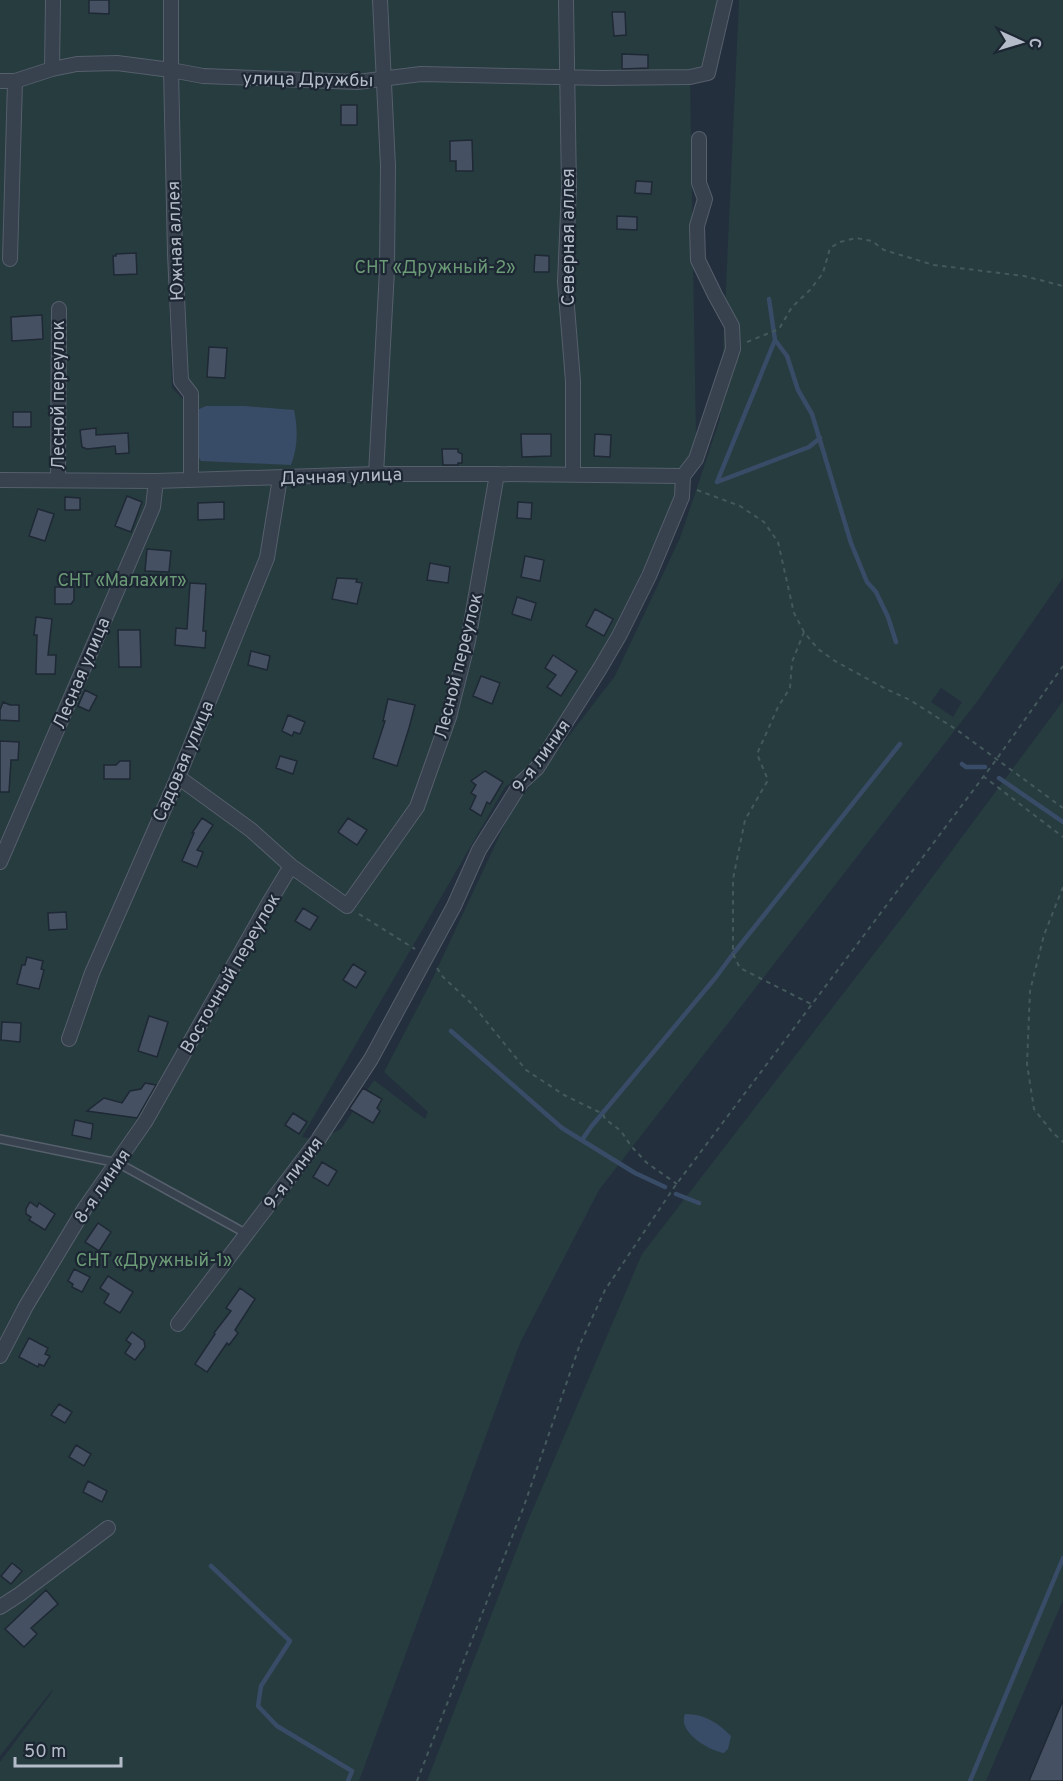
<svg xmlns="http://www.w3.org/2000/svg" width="1063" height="1781" viewBox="0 0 1063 1781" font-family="Overpass,sans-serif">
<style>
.green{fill:#263c3f;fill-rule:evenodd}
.water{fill:#394c67}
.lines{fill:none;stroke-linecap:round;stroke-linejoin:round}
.stream{stroke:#394c67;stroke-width:4.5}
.building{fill:#455162;stroke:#1f2835;stroke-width:1.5}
.lane-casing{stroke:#565f6c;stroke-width:10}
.street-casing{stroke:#565f6c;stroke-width:16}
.path{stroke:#44595c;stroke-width:2;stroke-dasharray:4.5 4.5;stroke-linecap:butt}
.lane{stroke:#38414e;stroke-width:7}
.street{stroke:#38414e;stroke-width:14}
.labels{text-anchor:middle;stroke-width:4.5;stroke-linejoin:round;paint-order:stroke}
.street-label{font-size:18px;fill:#b4bcc9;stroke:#1d2633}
.park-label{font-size:18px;fill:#6b9a76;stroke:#1d2633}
</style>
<rect width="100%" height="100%" fill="#242f3e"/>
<path class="green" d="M0 0H725L708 73 690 77 696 438 674 497 626 609V629L537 765 505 787 302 1137 318 1140 341 1129 374 1080 425 1119 428 1112 384 1072 430 984 511 811 615 676 680 538 720 419 739 0H1063V578L979 699 599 1190 520 1343 359 1781H0V1762L51 1694 53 1689 0 1756ZM176 282 181 381 191 395 184 400 172 388 169 295ZM941 688 962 702 953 717 931 702Z
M1063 701V1600L986 1781H427L527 1523 642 1254 907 911Z"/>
<path class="water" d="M206 406H244L294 410C298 429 298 447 291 465L201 461 197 455V410Z
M685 1714C705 1714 718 1723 731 1736L728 1749 724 1753C709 1751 677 1732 685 1714Z"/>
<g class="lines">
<path class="stream" d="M769 299 775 340 787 356 798 390 812 414 851 543 867 582 876 592 888 617 896 642
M775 340 717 482 809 447 820 438
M962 764 966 767H985
M999 778 1063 822
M451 1031 562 1128 635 1173 665 1187
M582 1140 591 1127 716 977 733 954 900 744
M676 1194 699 1203
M211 1566 290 1641 261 1686 258 1706 277 1726 352 1771 348 1781
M970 1781 1063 1558"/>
</g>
<path class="building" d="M89 0H109V14L89 13Z
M612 12H625L626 35 614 36Z
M622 54 648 55V68L622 69Z
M341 105H357V125H341Z
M472 140 473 171H456V161H450V141Z
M636 181 652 182 651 194 635 193Z
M617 216 637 217V230L617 229Z
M136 253 137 274 114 275 113 256H116V254Z
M535 255 549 256V272H534Z
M42 315 43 339 12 341 11 317Z
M209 347 227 348 225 378 207 377Z
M13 412H31V427H13Z
M96 428V435L128 433 129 453 116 454 115 446 87 449 82 447 80 430Z
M521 434H551V456L522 457Z
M595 434 611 435 610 457 594 456Z
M442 449H458V452L462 454V463H458V465H443Z
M127 496 142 502 131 532 115 526Z
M65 497 80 498V510H65Z
M224 502V519L198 520V503Z
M518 502 532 503 531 519 517 518Z
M38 509 54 514 45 541 29 536Z
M147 549 171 551 169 572 145 571Z
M525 556 544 560 540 581 521 577Z
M430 563 450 567 448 583 427 580Z
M337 578 357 579 356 582 362 583 357 604 332 599Z
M190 583 206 584 203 631H206L205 648 175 645 176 628 187 629Z
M55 587H74V600L71 604H55Z
M517 597 536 603 531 620 512 614Z
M595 609 613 619 604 636 586 626Z
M36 617 52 619 48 655H56L55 674H36L37 635H34Z
M118 630H140L141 667H119Z
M251 651 270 656 267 670 248 665Z
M553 655 577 671 561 696 547 687 556 675 545 668Z
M481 676 500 683 492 704 473 696Z
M85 690 97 696 89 711 78 706Z
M388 699 415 705 409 728 397 766 373 758 385 721H383Z
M3 702 10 705H19V721L0 720V710Z
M288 715 305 722 300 734 294 732 292 736 282 731Z
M0 741 19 742 18 760H11L9 792H0Z
M280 756 297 761 293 774 276 768Z
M120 761H130V779H104V765H116Z
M485 771 503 782 490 804 487 802 481 816 470 809 476 796 471 793 476 785 471 781Z
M202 818 213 825 197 850 203 852 197 867 182 861 194 833H192Z
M348 818 367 830 357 845 338 832Z
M303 908 318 917 310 930 295 921Z
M66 912 67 929 49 930 48 913Z
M27 957 43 961 41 969 44 970 39 989 17 984 22 965H25Z
M353 964 366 972 356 988 343 980Z
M149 1016 168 1022 157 1057 138 1051Z
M2 1022 21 1023 20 1042 1 1040Z
M145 1083 156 1085 137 1118 87 1111 104 1098 122 1103 130 1091 141 1089Z
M363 1088 382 1099 377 1108 380 1111 373 1123 349 1109Z
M293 1113 307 1122 299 1134 285 1125Z
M75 1120 93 1124 91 1139 72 1135Z
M322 1162 337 1171 328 1186 313 1177Z
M30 1202 37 1207 39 1203 55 1214 45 1230 29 1220 31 1217 26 1214V1209Z
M98 1223 111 1232 99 1251 85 1242Z
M74 1269 90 1277 82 1292 72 1287 73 1284 68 1281Z
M108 1276 133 1292 120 1313 104 1303 109 1294 100 1288Z
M240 1288 255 1299 235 1330 238 1333 229 1345 227 1343 207 1372 195 1364 215 1334 214 1333 231 1311 226 1308Z
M132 1332 144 1341 145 1347 135 1360 125 1353 131 1344 126 1340Z
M29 1338 48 1348 45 1354 50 1356 44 1366 39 1364 38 1367 19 1357Z
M59 1404 72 1412 65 1423 51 1415Z
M76 1445 91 1454 84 1466 69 1457Z
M88 1481 107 1491 102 1502 83 1492Z
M12 1563 22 1571 11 1584 1 1576Z
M46 1590 58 1604 31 1628 37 1634 24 1647 5 1629Z
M1063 1700V1781H1029Z"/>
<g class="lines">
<g class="lane-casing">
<path id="lane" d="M0 1139 118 1163 247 1234"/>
</g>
<g class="street-casing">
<path id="street" d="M171 0V70L175 254 181 381 191 394V479
M566 0 569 188 565 282 573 381V474
M52 69 53 0
M0 81H15L52 69 77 64 117 63 171 70 203 76 357 82 421 74 602 78 690 77 708 73 725 0
M10 259 15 81
M376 474 387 270 388 166 380 0
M0 480 156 481 376 474H497L683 476
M58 480 59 309
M178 777 251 830 291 866 347 906 417 807 449 717 468 641 497 474
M0 862 153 507 156 481
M69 1039 92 973 178 777 267 558 280 478
M178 1324 318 1140 371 1059 454 906 479 850 521 783 537 768 599 670 619 636 649 576 682 497 683 476 696 459 733 349 732 326 715 295 698 260 697 226 705 199 699 183V139
M0 1356 26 1306 85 1208 145 1122 270 901 291 866
M0 1607 20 1594 108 1528"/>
</g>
<path class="path" d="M747 342 779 329 792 307 810 290 823 273 830 248 840 242 856 238 872 241 884 250 934 265 1024 276 1063 286
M697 490 740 506 764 522 778 542 794 613 804 632 818 649 835 661 886 689 910 700 957 730 1063 808
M804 632 792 662 790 688 778 707 757 754 768 780 745 820 733 879V954L740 968 813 1005
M983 776 1063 837
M1063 887 1044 935 1030 991 1027 1064 1034 1109 1052 1132 1063 1142
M359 914 415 949
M437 968 443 977 472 1004 526 1070 564 1095 603 1114 605 1119 621 1131 631 1146 647 1163 677 1184
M417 1781 524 1506 580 1344 605 1290 675 1186 996 760 1063 666"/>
<use href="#lane" class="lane"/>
<use href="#street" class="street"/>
</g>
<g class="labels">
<g class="street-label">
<text transform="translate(308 79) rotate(1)" y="6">улица Дружбы</text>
<text transform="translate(568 237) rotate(-90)" y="6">Северная аллея</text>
<text transform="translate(175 241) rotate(-92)" y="6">Южная аллея</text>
<text transform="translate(58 395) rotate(-90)" y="6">Лесной переулок</text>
<text transform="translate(341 476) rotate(-2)" y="6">Дачная улица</text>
<text transform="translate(458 666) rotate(-76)" y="6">Лесной переулок</text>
<text transform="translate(81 673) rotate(-67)" y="6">Лесная улица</text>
<text transform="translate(541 756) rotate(-54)" y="6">9-я линия</text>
<text transform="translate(183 761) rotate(-67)" y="6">Садовая улица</text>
<text transform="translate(230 973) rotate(-60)" y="6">Восточный переулок</text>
<text transform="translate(293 1173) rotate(-53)" y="6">9-я линия</text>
<text transform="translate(102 1186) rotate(-56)" y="6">8-я линия</text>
</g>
<g class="park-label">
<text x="435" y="273">СНТ «Дружный-2»</text>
<text x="122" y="586">СНТ «Малахит»</text>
<text x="154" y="1266">СНТ «Дружный-1»</text>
</g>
</g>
<g transform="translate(1021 42) rotate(94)" stroke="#1d2633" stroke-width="4.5" paint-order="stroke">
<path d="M0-4.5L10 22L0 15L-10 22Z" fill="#b4bcc9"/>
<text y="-9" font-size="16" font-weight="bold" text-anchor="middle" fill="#b4bcc9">С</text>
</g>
<path d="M15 1757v9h106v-9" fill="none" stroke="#b4bcc9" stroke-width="3"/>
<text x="24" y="1757" font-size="18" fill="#b4bcc9" stroke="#1d2633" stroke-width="4.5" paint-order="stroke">50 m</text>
</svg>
